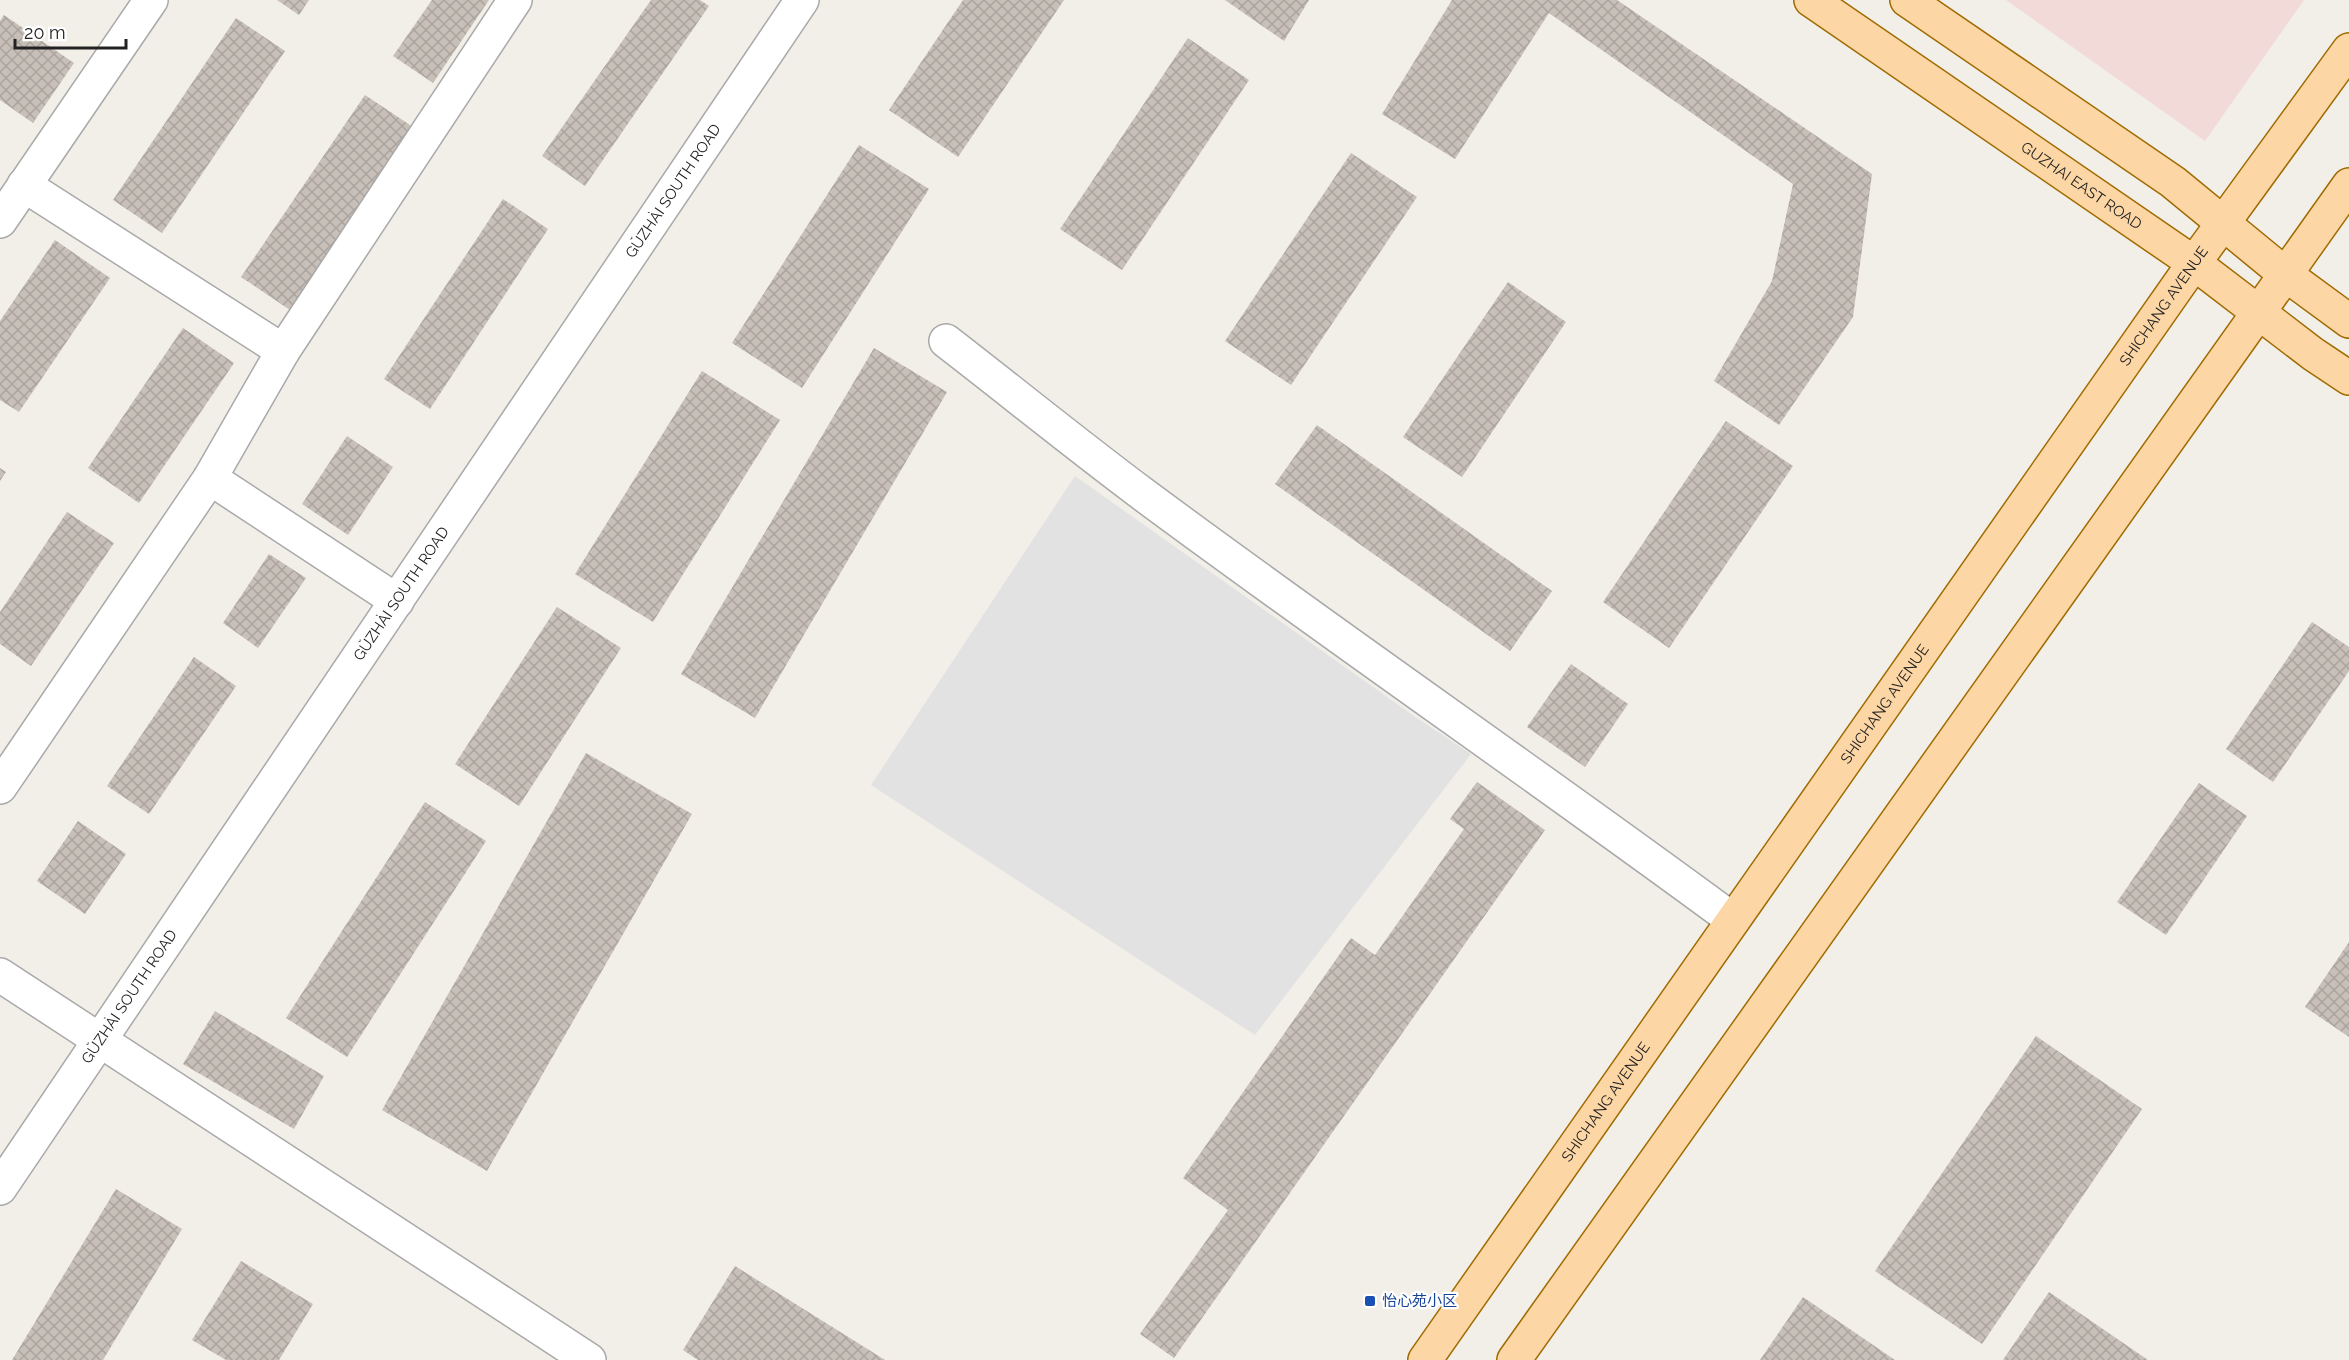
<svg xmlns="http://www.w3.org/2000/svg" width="2349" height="1360" viewBox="0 0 2349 1360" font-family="Raleway,'Noto Sans SC',sans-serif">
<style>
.commercial{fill:#f2dad9}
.parking{fill:#e2e2e2}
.building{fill:url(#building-cross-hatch)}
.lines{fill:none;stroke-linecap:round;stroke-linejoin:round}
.minor-casing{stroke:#a9a9a9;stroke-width:36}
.major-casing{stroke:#a06b00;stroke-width:36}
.minor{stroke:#fff;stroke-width:33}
.major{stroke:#fcd6a4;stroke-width:33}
.transit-dot{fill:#1a4fb4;stroke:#fff;stroke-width:2}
.labels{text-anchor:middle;stroke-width:4.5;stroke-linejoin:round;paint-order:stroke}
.street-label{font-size:15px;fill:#222;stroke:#fff}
.transit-label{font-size:15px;fill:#164399;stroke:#fff;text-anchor:start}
</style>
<defs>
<pattern id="building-cross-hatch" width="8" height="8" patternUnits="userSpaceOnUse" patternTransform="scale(1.5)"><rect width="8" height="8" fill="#c7bfb8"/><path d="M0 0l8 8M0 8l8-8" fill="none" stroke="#aba49e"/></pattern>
</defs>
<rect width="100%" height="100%" fill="#f2efe9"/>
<path class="commercial" d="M2006 0H2304L2205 141Z"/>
<path class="parking" d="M1075 476 1414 716 1471 754 1255 1035 871 785Z"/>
<path class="building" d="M277 0H309L299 15Z
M432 0H489L433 83 393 56Z
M651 0H700L709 6 585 186 542 156Z
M963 0H1064L958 157 889 110Z
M1225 0H1309L1284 41Z
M1452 0H1617L1872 174 1853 317 1779 425 1714 381 1772 281 1793 184 1549 13 1455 159 1382 114Z
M4 15 74 63 33 123 0 100V21Z
M236 18 285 51 162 233 113 200Z
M1188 38 1249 80 1122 270 1060 229Z
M365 95 413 127 290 310 241 277Z
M859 145 929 189 802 388 732 343Z
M1351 153 1417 197 1291 385 1225 341Z
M503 199 548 229 430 409 384 379Z
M55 240 110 278 19 412 0 400V321Z
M1508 282 1566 322 1462 477 1403 437Z
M183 328 234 363 139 503 88 468Z
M874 348 947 392 755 718 681 674Z
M702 371 780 420 653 622 575 574Z
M1726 421 1793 466 1669 648 1603 602Z
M1317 425 1552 591 1510 651 1275 484Z
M347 436 393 467 348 535 302 504Z
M0 468 6 472 0 481Z
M67 512 114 543 31 666 0 644V612Z
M269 554 306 578 258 648 223 623Z
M557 607 621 648 519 806 455 764Z
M2312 622 2349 647V671L2273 782 2226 749Z
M194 657 236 686 149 814 107 786Z
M1571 664 1628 704 1585 767 1527 727Z
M586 753 692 814 487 1171 382 1110Z
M1477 782 1545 830 1174 1358 1140 1334 1228 1210 1183 1178 1351 938 1375 955 1464 829 1450 819Z
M2199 783 2247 816 2166 935 2117 902Z
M425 802 486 841 347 1057 286 1018Z
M78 821 126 854 85 914 37 881Z
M2349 942V1037L2305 1007Z
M215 1011 324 1076 294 1129 183 1064Z
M2036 1036 2142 1109 1982 1344 1875 1271Z
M116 1189 182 1229 103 1360H12Z
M241 1261 313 1304 279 1360H226L192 1340Z
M735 1266 885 1360H698L683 1350Z
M2049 1292 2148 1360H2003Z
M1803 1297 1895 1360H1760Z"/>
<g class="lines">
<g class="minor-casing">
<g id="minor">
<path d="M24 185 283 351"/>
<path d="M0 221 151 0"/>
<path d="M946 341C1012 392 1077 445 1144 495 1338 639 1538 776 1733 920"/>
<path d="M210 478 397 601"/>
<path d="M0 787 210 478 283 351 515 0"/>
<path d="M0 975 589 1360"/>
<path id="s1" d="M0 1188 802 0"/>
</g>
</g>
<g class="major-casing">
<g id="major">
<path id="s2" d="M1811 0 2194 263 2313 354 2349 378"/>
<path d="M1907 0 2173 182 2285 274 2349 321"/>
<path id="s3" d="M1425 1360 2194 263 2349 50"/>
<path d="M1514 1360 2349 185"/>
</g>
</g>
<use href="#minor" class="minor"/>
<use href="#major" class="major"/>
</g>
<rect class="transit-dot" x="1364" y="1295" width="12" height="12" rx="3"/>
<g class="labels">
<g class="street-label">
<text dy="5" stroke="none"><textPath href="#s2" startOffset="328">GUZHAI EAST ROAD</textPath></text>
<text dy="5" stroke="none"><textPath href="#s1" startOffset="1203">GǓZHÀI SOUTH ROAD</textPath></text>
<text dy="5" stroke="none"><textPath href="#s3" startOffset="1287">SHICHANG AVENUE</textPath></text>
<text dy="5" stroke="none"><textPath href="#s1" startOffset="717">GǓZHÀI SOUTH ROAD</textPath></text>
<text dy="5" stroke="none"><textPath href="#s3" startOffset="801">SHICHANG AVENUE</textPath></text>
<text dy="5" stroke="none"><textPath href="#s1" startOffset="231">GǓZHÀI SOUTH ROAD</textPath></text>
<text dy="5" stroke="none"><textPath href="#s3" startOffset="315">SHICHANG AVENUE</textPath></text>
</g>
<g class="transit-label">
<text x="1382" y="1306">怡心苑小区</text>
</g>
</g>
<path d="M15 39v9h111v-9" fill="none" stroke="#222222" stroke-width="3"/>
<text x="24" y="39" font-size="18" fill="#222222" stroke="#ffffff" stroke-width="4.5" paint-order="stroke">20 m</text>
</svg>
